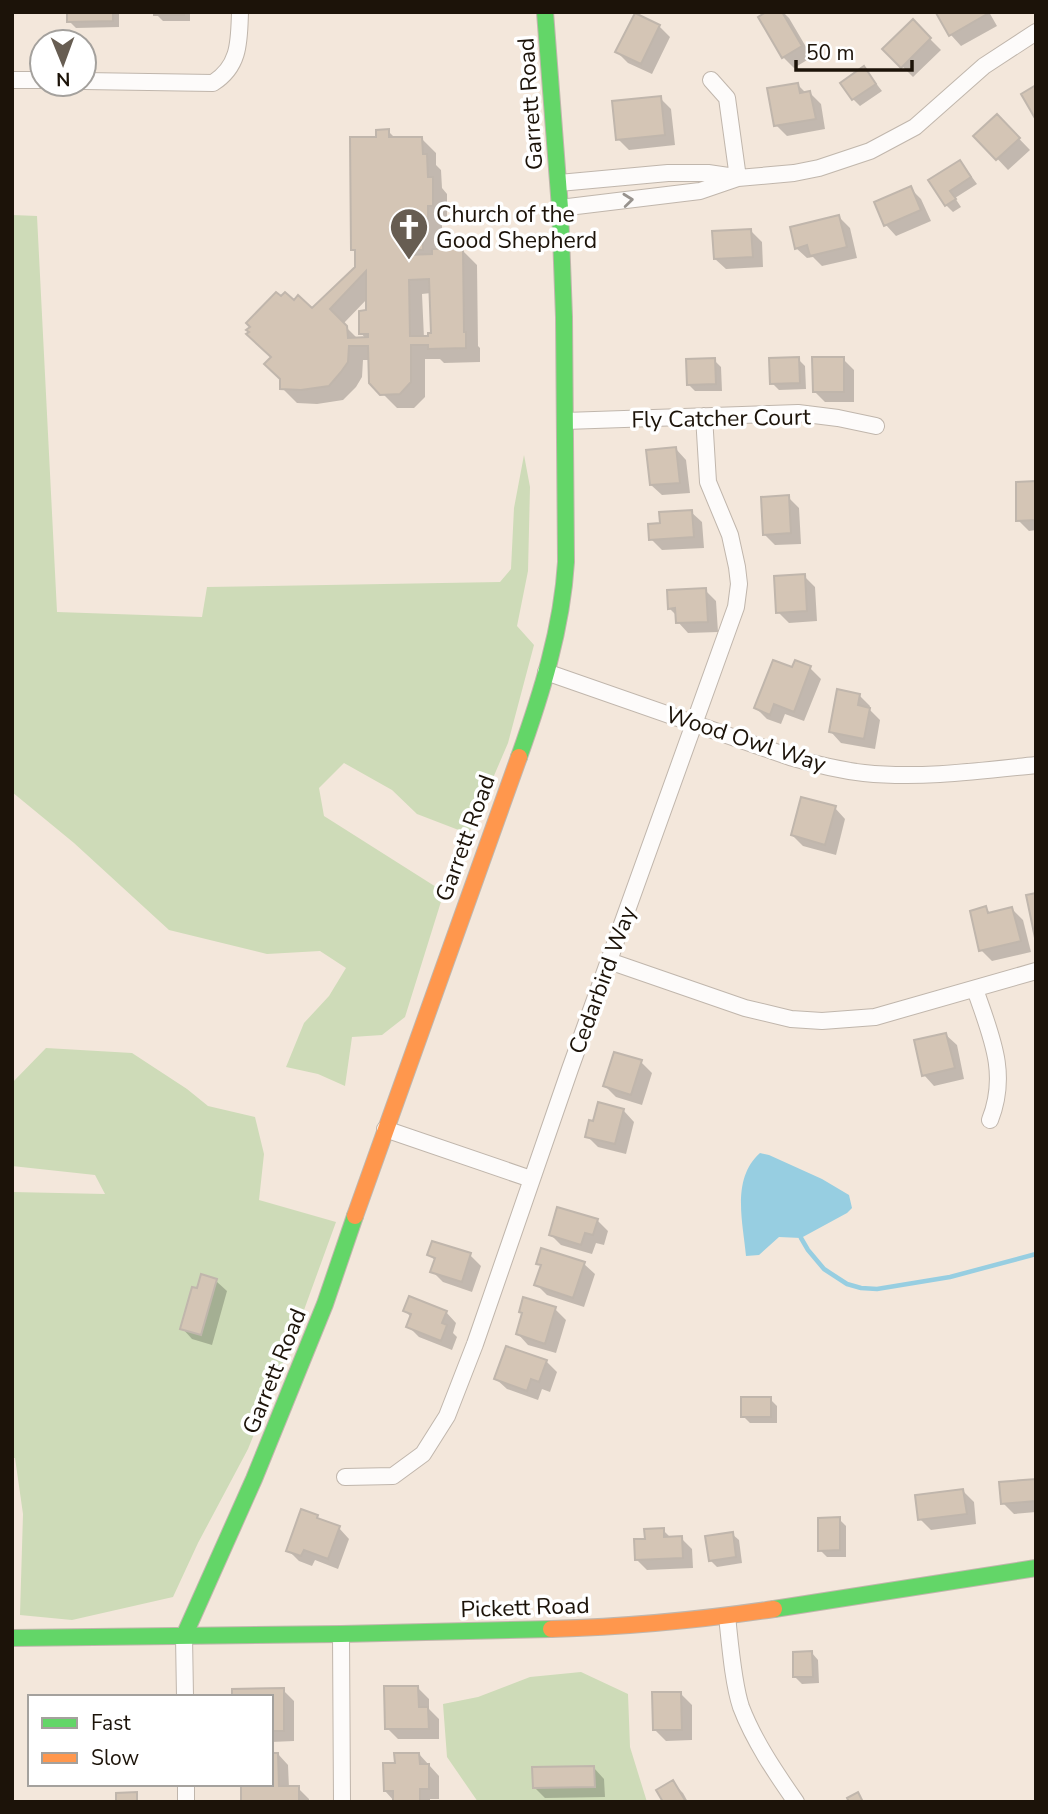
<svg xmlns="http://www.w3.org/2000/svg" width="1048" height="1814" viewBox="0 0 1048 1814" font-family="'Nunito Sans',sans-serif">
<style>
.green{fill:#cedbb8}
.water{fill:#97cee1}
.shadow{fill:#0003;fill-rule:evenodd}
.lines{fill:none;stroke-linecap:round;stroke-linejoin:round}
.stream{stroke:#97cee1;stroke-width:4.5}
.building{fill:#d4c5b5;stroke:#c0b6ac;stroke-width:2;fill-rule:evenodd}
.street-casing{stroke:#c0b6ac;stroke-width:18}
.fast-casing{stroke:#c0b6ac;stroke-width:18}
.slow-casing{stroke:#c0b6ac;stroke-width:18}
.street{stroke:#fdfbfa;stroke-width:16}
.fast{stroke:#63d668;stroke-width:16}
.slow{stroke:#ff974d;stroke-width:16}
.oneway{stroke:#98938e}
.labels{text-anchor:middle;stroke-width:7;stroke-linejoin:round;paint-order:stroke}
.street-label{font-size:23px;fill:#1c1309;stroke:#fff}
.poi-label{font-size:23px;fill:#1c1309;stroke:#fff;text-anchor:start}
</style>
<rect width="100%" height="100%" fill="#f3e7db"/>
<path class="green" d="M12 215 37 216 57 612 202 617 207 587 500 582 511 569 514 508 524 455 530 487 528 571 517 626 534 645 508 743 469 834 417 814 392 790 344 763 319 788 324 816 444 892 405 1017 382 1035 352 1037 345 1086 318 1074 286 1067 304 1023 329 996 346 968 320 951 267 954 169 930 74 843 12 792Z
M46 1048 132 1053 187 1089 208 1106 255 1117 264 1154 259 1200 336 1222 300 1321 248 1449 198 1543 173 1597 72 1620 20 1615 23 1514 15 1458H12V1192L105 1194 95 1175 12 1166V1083Z
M581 1672 628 1694 630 1747 647 1802H478L447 1757 443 1704 478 1697 530 1677Z"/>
<path class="water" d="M760 1153 769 1155 822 1179 849 1195 852 1208 847 1213 801 1238 779 1237 759 1255 746 1256C743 1222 731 1179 760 1153Z"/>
<path class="shadow" d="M69 12H119V27L76 28 69 21Z
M156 12H190V21H163L156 14Z
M769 12H783L789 18 812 57 794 68 783 57Z
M941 12H989L997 26 961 46 951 35 938 14Z
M635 15 659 26 670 37 652 74 628 63 617 52Z
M913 22 941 50 913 77 885 49Z
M864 68 882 91 860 106 853 99Z
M797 84 806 93H810L821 104 825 129 787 136 776 125Z
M660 98 671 109 675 145 629 150 618 139Z
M997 116 1030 150 1008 170 976 136Z
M388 131 396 139 421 138 436 153V165L441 170 442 188 447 194V220H442V244H436L437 251H463L477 265 478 346 480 348V362L444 363 440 359H425V397L414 408H397L371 382 370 360H363L362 377 356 387 343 400 317 404 297 403 282 388V380L273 358 294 302 312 310 357 268V253L353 249 378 139ZM431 293 432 334 430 338H424L422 294ZM368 298V312L361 333 366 339H358L343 324Z
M959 162 966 169 977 184 955 198 961 207 953 212 946 205 930 181Z
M910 188 921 199 931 221 896 236 886 225Z
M839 217 850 228 857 258 822 266 813 257 807 258 796 248Z
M751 231 762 242 763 267 726 269 715 259Z
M798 359 805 366 806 389 779 390 772 383Z
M843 359 854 370V402H825L815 392Z
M714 360 721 367 722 391H695L688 384Z
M676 449 686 460 690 493 662 495 651 485Z
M1036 483V530L1029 531 1018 520Z
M788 497 799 508 801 544 775 545 764 534Z
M691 512 702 522 704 548 662 550 651 539 662 525Z
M804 576 815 587 817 621 789 623 778 612Z
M705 590 716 601 718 632 688 633 678 622 677 616 669 608Z
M810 668 821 679 804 721 785 714 781 724 767 719 756 708 793 669Z
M859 695 870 706 869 709 880 720 875 749 841 743 831 732Z
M835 808 845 819 836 855 803 846 792 835Z
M985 908 991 914 1012 909 1023 920 1031 952 992 961 981 950Z
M946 1035 957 1045 964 1079 934 1086 924 1075Z
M641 1062 652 1073 642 1105 616 1097 605 1086Z
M599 1104 624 1111 634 1122 626 1154 598 1147 587 1136 594 1123Z
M597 1220 608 1231 604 1245 596 1243 592 1254 561 1245 551 1235Z
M429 1255H470L481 1266 472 1292 443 1282 432 1271 436 1261Z
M538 1263 584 1264 595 1274 584 1307 547 1295 536 1284 542 1267Z
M216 1281 227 1291 212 1345 192 1339 182 1328 198 1290Z
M555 1309 566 1320 556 1353 528 1345 518 1334Z
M405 1311 446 1312 456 1323 453 1333 457 1337 452 1350 419 1337 408 1326 411 1317Z
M546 1361 557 1372 550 1392 542 1389 538 1400 507 1389 496 1379Z
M770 1399 777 1406V1423H750L743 1416Z
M1036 1480V1512L1014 1514 1003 1503Z
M963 1491 974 1502 976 1524 931 1530 920 1519Z
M317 1517 322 1522 339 1528 349 1539 338 1569 315 1560 312 1566 299 1561 288 1550Z
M839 1519 846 1526V1557H827L820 1550Z
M663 1530 672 1539 681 1538 692 1549 693 1568 647 1570 636 1559 646 1540Z
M732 1534 739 1540 742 1563 717 1567 710 1560Z
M812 1653 818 1660 819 1683 802 1684 795 1677Z
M418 1688 429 1699V1709L439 1719V1739H398L387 1728Z
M283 1690 294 1701V1741L271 1742V1697Z
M681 1694 692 1705V1740L666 1741 655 1730Z
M278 1754 288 1765 289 1788H298L309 1799V1802H243L271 1784Z
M419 1754 439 1776V1799H430V1802H395L385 1791 396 1764Z
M594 1768 604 1779 605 1797 545 1798 534 1787Z
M672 1782 683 1793 688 1802H665Z"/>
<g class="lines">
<path class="stream" d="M801 1238 808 1250 824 1269 847 1284 861 1288 877 1289 950 1277 1036 1254"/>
</g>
<path class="building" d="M67 12H113V21L67 22Z
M154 12H184V15H154Z
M766 12H782L802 46 782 58 758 17Z
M937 12H986L987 14 949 36 936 13Z
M635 13 660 25 641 64 615 52Z
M913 19 931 38 901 68 882 49Z
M864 66 876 84 852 100 840 83Z
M798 83 800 93 810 91 816 119 774 126 767 88Z
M1036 85V120L1021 94Z
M661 96 665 135 616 140 612 101Z
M997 114 1020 138 996 160 973 136Z
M389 129V137H422L423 154H427L428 177H433V206H428V230L423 231V250H408V255L432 254V249H463L464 332H466V348L428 349V345H411V382L400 394 380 395 369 383 368 346H349L348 362 341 372 329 386 301 390 280 389V379L264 364 271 357 246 334 249 332 246 330 250 327 246 323 276 292 281 296 285 292 294 300 298 295 312 308 355 267V250H351L350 137H376V130ZM366 271V310L359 311V334H368V337L348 338 347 326 330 309ZM429 279 431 333H428V336H410L409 280Z
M960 160 971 177 950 191 956 199 945 206 928 180Z
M911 186 921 210 884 226 874 202Z
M839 215 847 247 810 256 807 245 795 249 790 227Z
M751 229 753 257 714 259 712 231Z
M799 357 800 383 770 384 769 358Z
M812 357H844V392H813Z
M715 358 716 384 687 385 686 359Z
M676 447 680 483 650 485 646 450Z
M1036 481V520L1016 521V482Z
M789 495 791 533 763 535 761 497Z
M692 510 694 537 649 540 648 524 660 523 659 512Z
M805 574 807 611 776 613 774 576Z
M706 588 708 622 676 623 675 608 668 609 667 590Z
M773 660 792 667 795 660 811 666 794 712 774 704 770 715 754 708Z
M837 689 860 694 858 705 870 708 864 739 829 732Z
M801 797 836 806 825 845 791 835Z
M1036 893V938H1035L1026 895Z
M986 906 988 913 1012 907 1021 941 979 951 970 911Z
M946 1033 955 1068 922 1076 914 1040Z
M614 1052 642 1060 631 1095 603 1086Z
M598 1102 624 1109 615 1144 585 1137 589 1120 593 1121Z
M557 1207 598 1219 593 1235 585 1233 581 1245 549 1235Z
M432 1241 471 1253 462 1282 430 1272 435 1258 427 1255Z
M541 1248 585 1262 573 1298 534 1285 541 1265 536 1264Z
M201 1274 217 1279 201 1335 180 1329 192 1287 197 1288Z
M409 1296 447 1311 442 1323 447 1325 441 1341 406 1327 411 1314 403 1311Z
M523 1297 556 1307 545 1344 516 1334 522 1313 519 1312Z
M506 1346 547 1360 539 1382 531 1379 527 1391 494 1379Z
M741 1397H771V1417H741Z
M1036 1479V1501L1001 1504 999 1482Z
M963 1489 967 1514 918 1520 915 1495Z
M301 1509 318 1515 317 1518 340 1526 328 1559 304 1550 301 1556 286 1551Z
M840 1517V1550L818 1551V1518Z
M664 1528V1537L682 1536 683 1558 635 1560 634 1539H645L644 1529Z
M733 1532 736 1557 709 1561 705 1536Z
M812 1651 813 1677H793V1652Z
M384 1686H418L419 1707H428L429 1729H385Z
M284 1688V1731H271V1697H232V1689Z
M652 1692H681L682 1730H653Z
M271 1753H278L279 1786H299V1802H241V1784H271Z
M394 1753H419L420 1764H429V1789H420V1801L393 1802V1791H384L383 1763H395Z
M594 1766 595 1787 533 1788 532 1767Z
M673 1780 686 1802H663L656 1790Z
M137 1792V1802H116V1793Z
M858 1792 863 1802H849L847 1798Z"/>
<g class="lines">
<g class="street-casing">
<path id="street" d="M12 80H42
M711 80 727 98 738 178
M84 81 213 83C240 66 239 41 240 12
M559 183 668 173H708L735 177
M560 208 700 191 738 178 794 173 819 168 870 151 915 127 984 66 1036 32
M565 421 798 413 838 418 876 426
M546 672 790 757C814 764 838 770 864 773 920 779 979 771 1036 765
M609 961 745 1008 791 1019 822 1021 875 1017 1036 971
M975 989C990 1034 1009 1072 990 1120
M385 1129 531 1179
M345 1477 393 1476 423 1454 447 1416 475 1344 570 1069 736 607 739 584 737 567 730 535 708 482 704 416
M727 1616C730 1643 733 1683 741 1707 754 1741 775 1772 796 1802
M341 1634 342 1802
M184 1636 185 1697
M186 1784V1802"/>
</g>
<g class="fast-casing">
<path id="fast" d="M519 757C541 695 562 629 566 562L564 317 560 208 545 12
M774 1609 1036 1568
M184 1636 254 1479 325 1304 355 1216
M12 1638 341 1634 551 1629"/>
</g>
<g class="slow-casing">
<path id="slow" d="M355 1216 519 757
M551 1629C626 1627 700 1620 774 1609"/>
</g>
<use href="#street" class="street"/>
<use href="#fast" class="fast"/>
<use href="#slow" class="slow"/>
</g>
<defs><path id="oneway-chevron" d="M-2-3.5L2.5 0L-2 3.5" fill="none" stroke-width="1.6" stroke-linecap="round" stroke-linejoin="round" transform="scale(1.75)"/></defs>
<use class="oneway" href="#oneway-chevron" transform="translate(628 200) rotate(-6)"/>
<defs>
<g id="church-pin" transform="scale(2.0125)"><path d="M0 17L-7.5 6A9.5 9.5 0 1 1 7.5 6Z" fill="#675d52" stroke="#fff"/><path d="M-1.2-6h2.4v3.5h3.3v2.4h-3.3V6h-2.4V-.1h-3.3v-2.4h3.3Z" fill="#fff"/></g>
</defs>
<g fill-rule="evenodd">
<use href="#church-pin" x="409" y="227"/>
</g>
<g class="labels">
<g class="street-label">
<text transform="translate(530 104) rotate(-94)" y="8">Garrett Road</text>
<text transform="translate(721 418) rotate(-1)" y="8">Fly Catcher Court</text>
<text transform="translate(746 739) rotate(18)" y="8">Wood Owl Way</text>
<text transform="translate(465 838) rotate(-70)" y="8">Garrett Road</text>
<text transform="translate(602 980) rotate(-70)" y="8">Cedarbird Way</text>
<text transform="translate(274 1371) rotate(-68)" y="8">Garrett Road</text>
<text transform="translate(525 1607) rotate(-2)" y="8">Pickett Road</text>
</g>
<g class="poi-label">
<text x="436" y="222">Church of the<tspan x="436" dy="26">Good Shepherd</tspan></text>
</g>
</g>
<rect width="1048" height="1814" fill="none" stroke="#1c1309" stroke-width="28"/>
<rect x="28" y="1695" width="245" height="91" fill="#ffffff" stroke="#a4a19d" stroke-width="2"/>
<rect x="42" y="1718" width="35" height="10" fill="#63d668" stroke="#a4a19d" stroke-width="2"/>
<text x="91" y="1730" font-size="21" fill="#1c1309">Fast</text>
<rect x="42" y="1753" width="35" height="10" fill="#ff974d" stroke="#a4a19d" stroke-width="2"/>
<text x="91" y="1765" font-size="21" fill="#1c1309">Slow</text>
<g transform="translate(63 63) rotate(179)"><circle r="33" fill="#ffffff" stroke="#a4a19d" stroke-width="2"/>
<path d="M0-5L12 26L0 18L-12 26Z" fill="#675d52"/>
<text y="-10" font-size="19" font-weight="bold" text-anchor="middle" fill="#1c1309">N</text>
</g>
<path d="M796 60v10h116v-10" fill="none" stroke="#1c1309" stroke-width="3.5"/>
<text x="806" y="60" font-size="21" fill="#1c1309" stroke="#ffffff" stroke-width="5" paint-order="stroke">50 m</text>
</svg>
